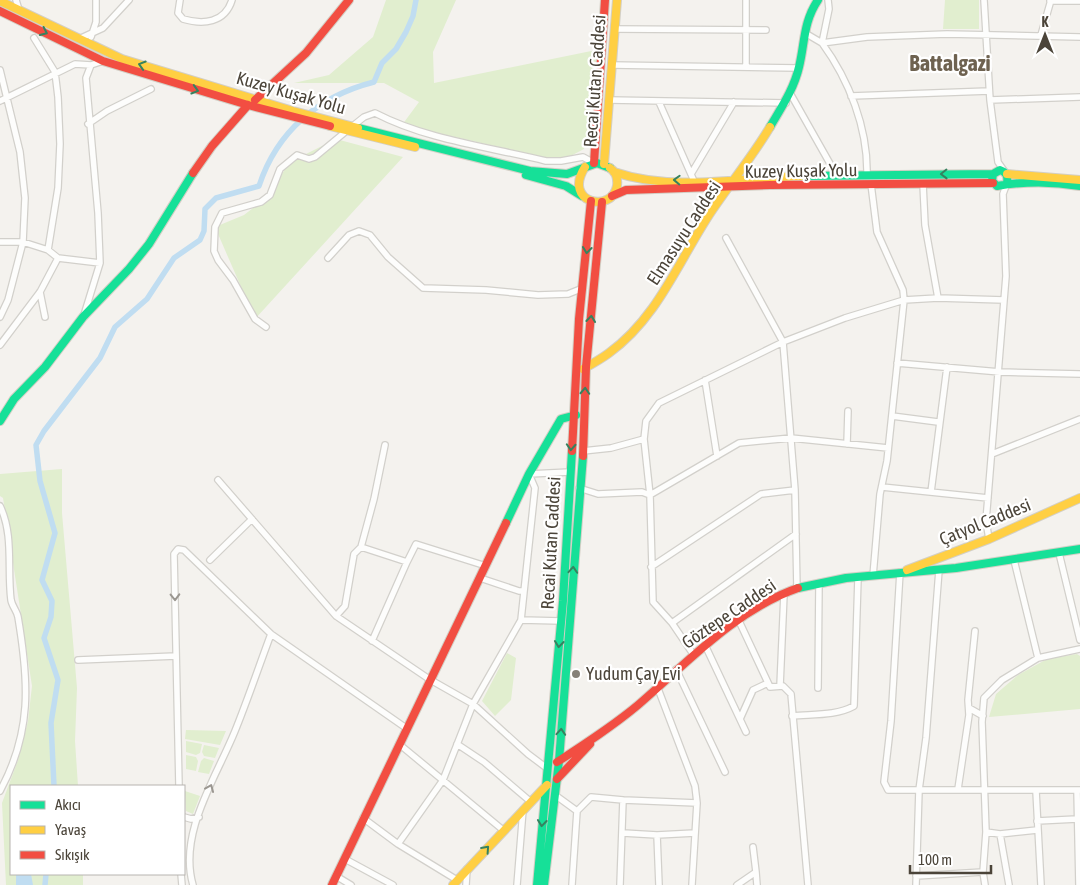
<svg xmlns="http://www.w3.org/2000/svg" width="1080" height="885" viewBox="0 0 1080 885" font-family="'Asap Condensed',sans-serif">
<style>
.green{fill:#e1eecf}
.water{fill:#c0ddf1}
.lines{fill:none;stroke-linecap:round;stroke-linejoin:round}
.canal{stroke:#c0ddf1;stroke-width:5.5}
.street-casing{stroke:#d2d0cb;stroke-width:8}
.fast-casing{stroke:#d3cfc5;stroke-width:10}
.slow-casing{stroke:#d3cfc5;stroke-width:10}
.jam-casing{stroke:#d3cfc5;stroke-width:10}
.street{stroke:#fdfdfc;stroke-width:5.5}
.fast{stroke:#16e098;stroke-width:8}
.slow{stroke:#ffcf43;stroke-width:8}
.jam{stroke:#f24e42;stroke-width:8}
.oneway{stroke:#36825f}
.oneway2{stroke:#9b9791}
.poi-dot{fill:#868178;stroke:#fff;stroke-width:2}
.labels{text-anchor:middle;stroke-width:4.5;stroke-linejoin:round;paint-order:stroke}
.street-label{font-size:18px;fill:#4b4439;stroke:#fff}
.poi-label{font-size:18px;fill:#4b4439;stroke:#fff;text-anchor:start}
.district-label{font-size:22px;font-weight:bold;fill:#6e6250;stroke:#fff}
</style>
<rect width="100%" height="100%" fill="#f4f2ee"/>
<path class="green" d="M386 0H456L433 52 434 83 601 49 584 149 561 161 402 125 419 102 384 83H294L329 75 373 37Z
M945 0H979V29H943Z
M336 139 403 157 255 319 215 227 244 215 270 195 290 160 302 156Z
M62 469V513L77 688 75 741 78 786H11V874H83V885H6L2 803 18 760 28 721 32 686 3 498 0 496V474Z
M507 653 516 658 511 700 495 716 482 701Z
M1077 654 1080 656V709L989 717 996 694 1018 675 1047 659Z
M186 730 226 731 220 745 185 739Z
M186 741 202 744 200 753 196 755 186 752Z
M204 745 219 748 215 758 204 756 202 752Z
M186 755 196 757 198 761 196 771 186 769Z
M204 758 214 761 209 774 198 772 201 761Z
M185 791 200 796 193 814 186 811Z"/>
<path class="water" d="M16 874H31L33 885H16Z"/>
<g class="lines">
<path class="canal" d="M54 786 51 723 58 680 44 638 51 617 52 601 42 580 55 533 40 481 36 445 44 431 100 358 115 327 147 299 174 258 200 240 204 231 205 209 216 198 259 186C277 131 319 96 374 82L382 63 396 49 406 32 413 16 416 0
M45 885 46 874"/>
<g class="street-casing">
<path id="street" d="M16 0 19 10
M180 0 178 13 183 19C203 25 225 23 232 0
M746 0V67
M828 0 829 9 822 43C849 80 868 128 867 175
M984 0 990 100 998 162 1005 172
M1050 1H1080
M615 29 766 30
M805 33 822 43 867 37 947 34 1080 37
M1041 35 1051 0
M91 37 96 22V0
M34 38 55 72 58 97 60 144 58 188 48 250
M79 39 103 28 129 0
M612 65 799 68
M0 70 20 152 25 198 23 242 8 300 0 317
M790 93 837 176
M851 96 989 91
M609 100 786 103
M990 100 1080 97
M0 101 75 64 91 65
M659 102 694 181
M88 124 107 111 151 89
M354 125 364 117 375 113C427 140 489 147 546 161H561L583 157 594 163
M691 174 734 102
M871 184 877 232 903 290 904 300 887 461 880 494 873 576
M726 238 783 342 795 490 797 589
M0 242H23L48 250 58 258 100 263
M328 258 349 235 359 231 370 235 388 257 423 288 486 290 538 295 568 294 583 288
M40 292 45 317
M938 298 1004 300
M84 315 100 263 98 213 86 78 91 65 103 61
M266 327 255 319 233 280 218 260 214 251 215 227 222 213 261 202 270 195 280 169 297 155 309 159 315 157 344 133
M0 345 40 292 58 258
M897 363 1000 372 1080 374
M705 380 717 456
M892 416 938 422
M644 439 646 421 659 403 783 342 845 318 904 300 938 298 925 225 923 184
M847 444 848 411
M992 454 1080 419
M218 480 336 616 429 679 473 704 528 754 548 769
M882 487 988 498
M579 488 598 494 642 492 650 495 644 439 611 448 583 451
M931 492 947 367
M0 506C14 535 7 569 11 600 12 606 17 611 18 617 29 682 32 732 0 791
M989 539 986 521 1006 276 1003 194 1007 183
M361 547 407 562 416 544 486 566
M1059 553 1080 640
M210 560 252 519
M1014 560 1038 658
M651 567 761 494 795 490
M939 570 926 738 919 790H1080
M900 572 891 721 884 782 888 790H919L916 885
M480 578 519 591H524
M336 616 345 606 354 554 361 547 374 499 385 445
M521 620 561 621
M739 621 770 687 783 686 791 694 808 885
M672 623 796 534
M372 641 407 562
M705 645 746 732
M693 654 672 623 653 602 650 495 739 443 791 438 888 448
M78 660 176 656
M676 669 725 772
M657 686 695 786 697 803 692 885
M780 686 784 594
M818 688 819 583
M969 708 983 716
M792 716C813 714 836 716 854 706L858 578
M740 719 753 690 768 683
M399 744 503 830
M457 744 484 762 531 802
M179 786 174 554 178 549 184 550 271 634 406 728
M958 789 969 715 968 700 975 631
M1077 790 1079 885
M1036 791 1041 885
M555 795 577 811
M623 800 697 803
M184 817 191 819 199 817
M363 818 398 844 457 880
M1037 821 1077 819
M986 832 1000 834 1037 830
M623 833 657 835
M1000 834 1009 885
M398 844 443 780 473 704 521 620 535 488 529 474 570 472
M753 847 756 872
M345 859 393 885
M181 874 182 885
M336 876 351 885
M916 876 983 872
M193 885C178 833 216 778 235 731 248 699 259 666 271 634
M466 885 467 869
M517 885 523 810
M572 885 577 811 591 797 623 800 620 885
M659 885 657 835 695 833
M737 885 756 872 757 885
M985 885 983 872 986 832 982 722 984 698 1002 680 1038 658 1080 649"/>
</g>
<g class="fast-casing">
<path id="fast" d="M770 127C781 108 794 89 799 67 805 43 803 22 818 0
M358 128 530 171 567 174 597 163 610 168
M526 175 566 186 582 196
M801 176 993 174
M1007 183C1008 177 1007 172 1000 170L993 174 992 181 997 186C1026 181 1051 181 1080 186
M0 421 14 399 45 367 83 317 129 269 149 244 193 173
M506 523 529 474 561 419 576 415
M798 588 846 578 956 568 1080 549
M537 885 563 601 572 451
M544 885 559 761 583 456"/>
</g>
<g class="slow-casing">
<path id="slow" d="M0 1 122 59 293 111 358 128
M330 126 415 147
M604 164 617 0
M585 167C562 203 612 214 617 186 618 178 616 172 610 168
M614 172C673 192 740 178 801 176
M1007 174 1080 180
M583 369C592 364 601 359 609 353 656 319 677 265 707 218 727 187 751 159 770 127
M907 570 989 539 1080 498
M453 885 547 785"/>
</g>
<g class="jam-casing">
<path id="jam" d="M0 11 103 61 248 105 330 126
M255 100 306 53 349 0
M594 163 605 0
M193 173 212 146 248 105
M612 196 626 190 770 185 993 183
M572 451 579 319 591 201
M583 456 586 367 602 202
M557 762C585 744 613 726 638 705 687 663 735 610 798 588
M557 779 590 744
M332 885 506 523"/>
</g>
<use href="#street" class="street"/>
<use href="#fast" class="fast"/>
<use href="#slow" class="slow"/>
<use href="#jam" class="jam"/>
</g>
<defs><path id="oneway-chevron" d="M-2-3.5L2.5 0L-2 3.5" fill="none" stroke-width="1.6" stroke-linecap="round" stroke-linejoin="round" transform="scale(1.25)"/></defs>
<g class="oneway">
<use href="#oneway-chevron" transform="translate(44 32) rotate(25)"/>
<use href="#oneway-chevron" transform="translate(142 65) rotate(-163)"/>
<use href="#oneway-chevron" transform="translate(195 90) rotate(16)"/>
<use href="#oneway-chevron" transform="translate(944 174) rotate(179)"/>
<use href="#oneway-chevron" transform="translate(677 180) rotate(-178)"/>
<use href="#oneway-chevron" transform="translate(587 250) rotate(96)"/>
<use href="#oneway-chevron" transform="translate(591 319) rotate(-84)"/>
<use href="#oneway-chevron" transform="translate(585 391) rotate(-87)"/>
<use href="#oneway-chevron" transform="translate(571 447) rotate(93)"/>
<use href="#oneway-chevron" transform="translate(573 570) rotate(-86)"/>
<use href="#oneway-chevron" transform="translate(559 644) rotate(96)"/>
<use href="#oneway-chevron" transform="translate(561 732) rotate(-86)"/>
<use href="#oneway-chevron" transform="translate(542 823) rotate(96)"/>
<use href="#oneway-chevron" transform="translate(486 849) rotate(-48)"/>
</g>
<g class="oneway2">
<use href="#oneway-chevron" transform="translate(175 597) rotate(89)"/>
<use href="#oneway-chevron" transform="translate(210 788) rotate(-67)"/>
</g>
<circle class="poi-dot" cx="576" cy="674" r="5"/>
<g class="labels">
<g class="street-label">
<text transform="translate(595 81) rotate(-86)" y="6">Recai Kutan Caddesi</text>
<text transform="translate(291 93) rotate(16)" y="6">Kuzey Kuşak Yolu</text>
<text transform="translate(801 171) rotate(-1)" y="6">Kuzey Kuşak Yolu</text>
<text transform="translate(684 233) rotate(-57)" y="6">Elmasuyu Caddesi</text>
<text transform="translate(985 522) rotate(-22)" y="6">Çatyol Caddesi</text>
<text transform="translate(551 543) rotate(-87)" y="6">Recai Kutan Caddesi</text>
<text transform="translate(729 614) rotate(-34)" y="6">Göztepe Caddesi</text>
</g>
<g class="poi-label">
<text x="586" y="680">Yudum Çay Evi</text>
</g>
<g class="district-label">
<text x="950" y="71">Battalgazi</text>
</g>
</g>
<rect x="10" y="785" width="175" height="90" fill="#ffffff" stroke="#b7b4b0"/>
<rect x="20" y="801" width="25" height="8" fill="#16e098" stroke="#b7b4b0"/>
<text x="55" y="810" font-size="15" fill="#4b4439">Akıcı</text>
<rect x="20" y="826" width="25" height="8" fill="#ffcf43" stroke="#b7b4b0"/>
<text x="55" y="835" font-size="15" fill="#4b4439">Yavaş</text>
<rect x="20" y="851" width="25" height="8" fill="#f24e42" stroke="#b7b4b0"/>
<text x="55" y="860" font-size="15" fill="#4b4439">Sıkışık</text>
<g transform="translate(1045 35)" stroke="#ffffff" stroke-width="4" paint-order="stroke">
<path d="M0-4L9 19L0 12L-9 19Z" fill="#4b4439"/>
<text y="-8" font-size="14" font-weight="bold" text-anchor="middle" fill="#4b4439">K</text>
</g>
<path d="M910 865v8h81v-8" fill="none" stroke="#4b4439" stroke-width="2.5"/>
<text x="918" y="865" font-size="15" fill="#4b4439" stroke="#ffffff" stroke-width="4" paint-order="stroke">100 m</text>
</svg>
